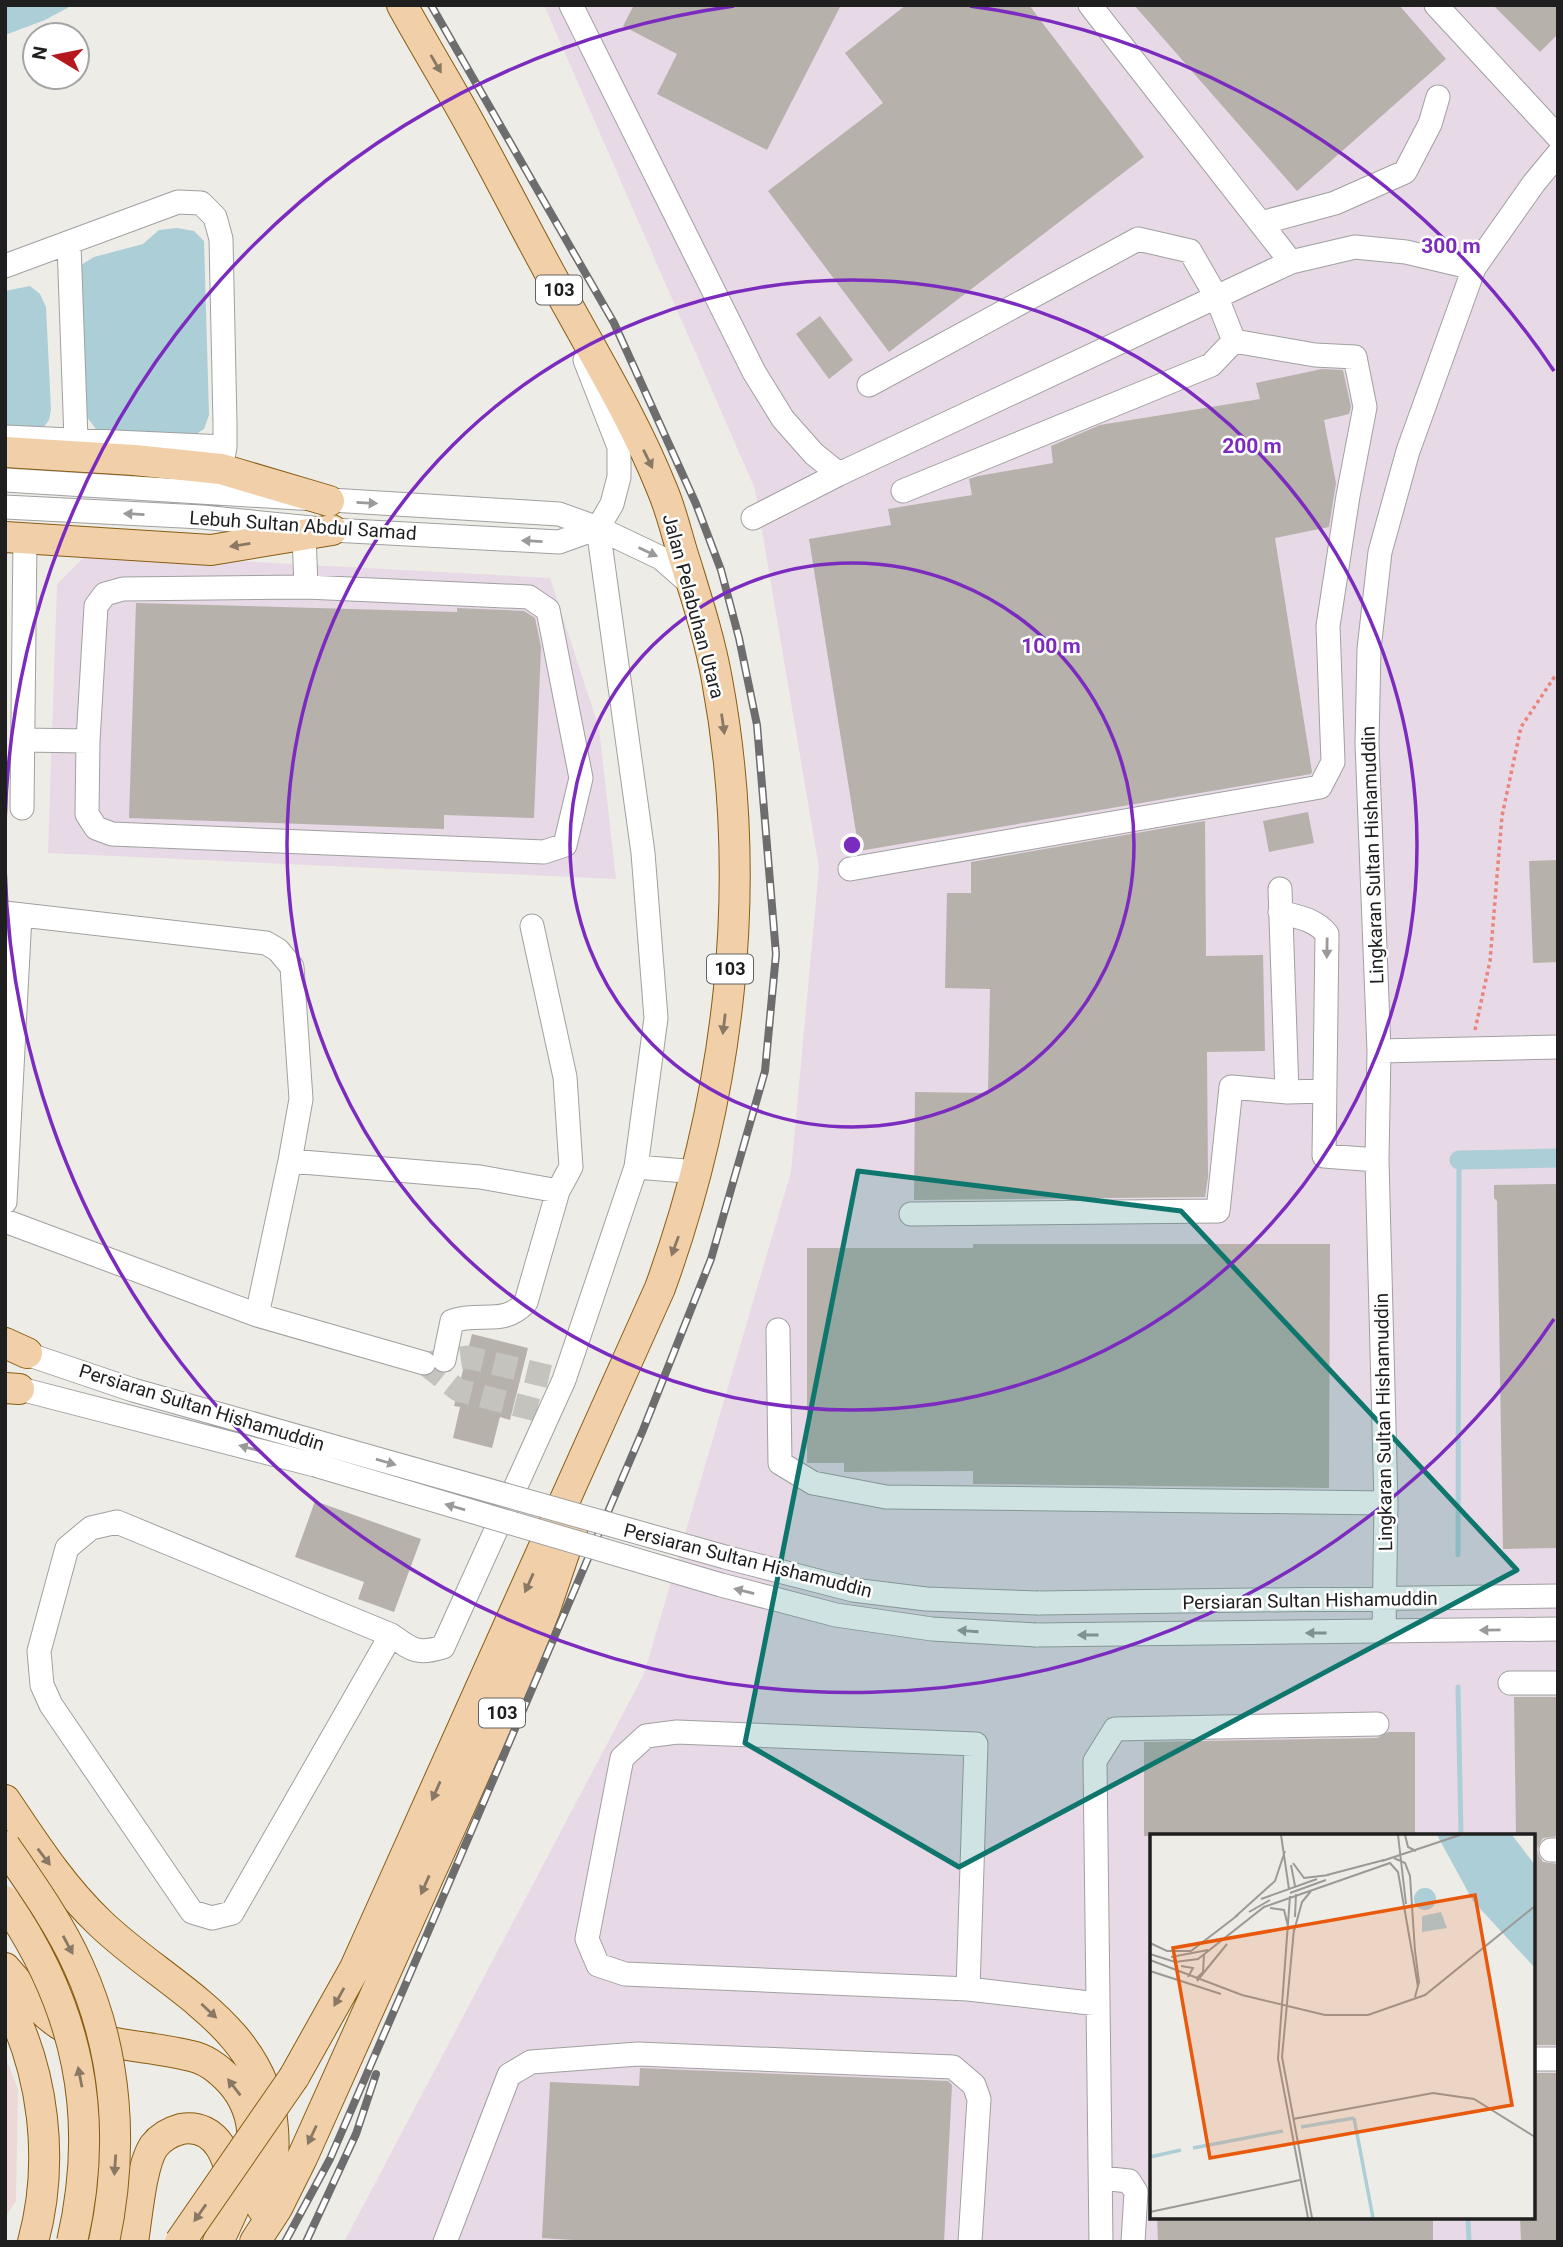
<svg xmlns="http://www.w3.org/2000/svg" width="1563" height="2247" viewBox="0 0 1563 2247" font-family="Roboto,sans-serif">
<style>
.commercial{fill:#edd8d8}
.industrial{fill:#e7d9e5;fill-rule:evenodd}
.water{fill:#acced7}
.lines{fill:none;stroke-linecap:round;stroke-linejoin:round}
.stream{stroke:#acced7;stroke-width:5}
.canal{stroke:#acced7;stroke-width:19}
.building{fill:#b7b1ac}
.minor-tunnel{stroke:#c5c3be;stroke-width:23;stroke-dasharray:23 11;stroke-linecap:butt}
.minor-casing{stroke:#a0a0a0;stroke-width:25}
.major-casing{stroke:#885d12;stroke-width:32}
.path{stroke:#e9857d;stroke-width:3.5;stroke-dasharray:3.5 3.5;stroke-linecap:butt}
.minor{stroke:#fff;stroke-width:23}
.major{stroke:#f1d0a9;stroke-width:30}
.rail-casing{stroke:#6d6d6d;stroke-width:8}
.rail{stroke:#fff;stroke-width:5;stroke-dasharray:16;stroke-linecap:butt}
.minor-bridge-casing{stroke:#a0a0a0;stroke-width:25;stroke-linecap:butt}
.major-bridge-casing{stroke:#885d12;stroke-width:32;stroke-linecap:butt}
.minor-bridge{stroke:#fff;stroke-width:23}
.major-bridge{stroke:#f1d0a9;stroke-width:30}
.oneway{fill:#887864}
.oneway2{fill:#9a9a9a}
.marked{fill:#0f766e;fill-opacity:0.2;stroke:#0f766e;stroke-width:5;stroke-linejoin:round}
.ring{fill:none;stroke:#7b2cbf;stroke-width:3.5}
.labels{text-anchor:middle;stroke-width:5;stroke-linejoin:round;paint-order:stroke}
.shield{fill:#fff;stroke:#626262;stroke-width:2}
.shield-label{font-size:18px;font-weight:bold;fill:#1f1f1f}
.street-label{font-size:19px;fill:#1f1f1f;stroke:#fff}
.inset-river{fill:none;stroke:#acced7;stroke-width:3.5}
.inset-road{fill:none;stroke:#9b9a96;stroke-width:2}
.view{fill:#e8590c;fill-opacity:0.15;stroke:#e8590c;stroke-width:3.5}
.inset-edge{fill:none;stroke:#1f1f1f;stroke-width:3.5}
.centre{fill:#7b2cbf;stroke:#fff;stroke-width:3.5}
.ring-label{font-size:21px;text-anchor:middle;font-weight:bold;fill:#7b2cbf;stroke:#fff;stroke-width:5;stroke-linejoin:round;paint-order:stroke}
</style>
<rect width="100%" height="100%" fill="#eeece6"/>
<path class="commercial" d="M5 2056 18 2089 16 2201 5 2217Z"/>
<path class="industrial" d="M544 5H1558V2242H344L644 1674 791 1172 819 868 755 489ZM1152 1836H1533V2217H1152Z
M88 553 550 578 599 728 616 879 48 853 57 584Z"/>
<path class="water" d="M5 5H73L45 20 5 35Z
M177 228 194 231 204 241 209 415 204 429 190 438 107 437 96 429 83 412 76 279 81 265 94 257 143 244 159 230Z
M30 286 40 294 46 307 51 410 49 420 41 431 5 433V291Z"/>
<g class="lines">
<path class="stream" d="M1458 1555 1459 1160
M1458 1687 1461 1836
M1468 2217 1469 2242"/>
<path class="canal" d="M1459 1160 1558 1158"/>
</g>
<path class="building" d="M634 5H841L767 150 657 94 677 54 623 26Z
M906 5H1029L1144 157 889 352 768 191 883 103 845 53Z
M1134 5H1399L1446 59 1297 191Z
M1493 5H1558V34L1540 52Z
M820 316 853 360 829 379 796 334Z
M1322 369 1343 370 1351 407 1349 414 1324 420 1336 483 1329 527 1275 538 1312 772 1311 774 859 851 809 539 891 525 888 509 972 495 969 479 978 476 1053 463 1051 446 1100 425 1260 399 1256 383Z
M136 603 457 612V608L524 611 535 618 541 647 534 818 444 815V829L129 818Z
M1308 812 1314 843 1269 852 1263 821Z
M1205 821 1206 956 1263 955 1265 1051 1207 1052 1208 1177 1205 1197 914 1200 915 1092 988 1093 990 989 945 988 947 893H971V862Z
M1558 860V962L1533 963 1529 861Z
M1558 1184V1548L1503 1549 1497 1201 1494 1198V1185Z
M973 1244H1330L1329 1488 973 1484V1471L844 1472V1463H807V1248H973Z
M472 1334 528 1348 510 1420 500 1417 492 1448 453 1438 460 1407 454 1406Z
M315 1501 421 1539 394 1612 358 1599 364 1582 295 1557Z
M1514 1697H1558V1836L1543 1838 1537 1849 1539 1856 1543 1862 1558 1864V2045H1533V1836H1516Z
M1388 1732H1415V1836H1144V1742L1377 1738Z
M640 2068 948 2081 952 2085 944 2242H573V2240L542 2238 550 2082 639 2086Z
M1533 2073H1558V2242H1521L1520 2217H1533Z
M1157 2217H1433V2242H1158Z"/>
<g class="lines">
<path class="minor-tunnel" d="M424 1363 458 1390 548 1413
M427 1363 467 1357 564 1380"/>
<g class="minor-casing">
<path id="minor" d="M571 5 754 372 783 419 814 454 839 474 1291 262 1355 247 1406 252 1474 268
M1090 5 1291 262
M1436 5 1558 137
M1261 223 1335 203 1405 172 1430 124 1438 97
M69 244 76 439
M5 266 178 202 201 203 215 217 221 239 225 423V447L221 469
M869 385 1138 239 1190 251 1217 298 1234 341 1211 365 903 491
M5 437 225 447
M5 480 559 514 598 528 661 558 693 586
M5 507 202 517 332 530 559 542 598 528 612 504 619 477V447L585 360
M753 518 839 474
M304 534 306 587
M306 587 529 597 548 610 581 778 565 845 544 852 112 834 96 828 87 814 88 741 96 606 105 594 123 589Z
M23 740 88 741
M22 808 25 538
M850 869 1320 787 1333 762 1328 626 1348 496 1365 407 1355 357 1315 355 1234 341
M1280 889 1287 1092
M1280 912C1298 917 1315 919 1327 934L1324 1156 1377 1160
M5 913 266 943 278 950 292 967 301 1099 290 1161 257 1315
M532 926 565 1077 571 1167 558 1191
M1379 1051 1558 1047
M290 1161 480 1177 558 1191 526 1302C503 1327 481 1311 452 1321L444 1360
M636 1167 698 1172
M5 1202 20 915
M911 1214 1218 1211 1231 1087 1287 1092 1324 1091
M5 1221 257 1315 424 1363
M778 1330 780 1463 813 1483 886 1497 1386 1503
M12 1349 133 1390 321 1443
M5 1385 315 1465
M1038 1603 1558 1596
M1384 1632 1386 1503 1377 1160 1379 1051 1367 743 1369 649 1380 552 1408 451 1474 268 1534 183 1558 154
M391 1635 232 1913 212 1918 192 1912 51 1705 42 1685 39 1651 67 1548 91 1528 117 1522 391 1635C412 1650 417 1655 443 1647L564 1380 636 1167 656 1018 643 853 598 528
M1036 1635 1558 1629
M1510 1683H1558
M1551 1850H1558
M968 1989 625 1974 598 1965 587 1939 622 1758 646 1736 677 1732 976 1744 968 1989 1098 2004
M1533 2059H1558
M1101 2178 1129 2181 1136 2192 1133 2242
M445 2242 509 2075 531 2062 638 2054 953 2067 974 2085 979 2099 970 2242
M1101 2242 1095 1761 1115 1729 1377 1724"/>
</g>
<g class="major-casing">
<path id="major" d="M5 452 134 460 221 469 329 501
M5 537 211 550 332 530
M5 1343 27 1353
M5 1388 19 1389
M5 1800C34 1843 62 1887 100 1923 165 1986 266 2026 273 2129 275 2156 272 2183 262 2208
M5 1968C23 1988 41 2015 66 2028 102 2046 152 2046 191 2056 206 2059 221 2071 231 2082 275 2132 242 2191 218 2242
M5 1997C44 2071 55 2161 33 2242
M294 2077 355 1968 660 1288C730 1095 755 884 717 680 710 640 697 600 685 561 677 537 672 512 662 489 634 419 594 354 558 288 528 234 500 178 470 124 448 84 424 45 402 5
M133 2242C137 2218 141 2165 154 2146 161 2137 170 2132 181 2129 217 2122 233 2162 231 2191
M255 2242 277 2208 302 2158 519 1675 545 1609 572 1530"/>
</g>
<path class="path" d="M1475 1030 1490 961 1502 816 1521 727 1555 676H1558"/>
<use href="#minor" class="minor"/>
<use href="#major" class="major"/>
<g class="rail-casing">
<path id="rail" d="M285 2242 330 2159 407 1981 643 1430 711 1259 765 1071 776 954 757 725 739 638 721 570 696 504 614 323 431 5
M306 2242 356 2134 376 2074"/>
</g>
<use href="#rail" class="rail"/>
<g class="minor-bridge-casing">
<path id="minor-bridge" d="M321 1443 725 1557 853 1590 926 1599 1038 1603
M315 1465 721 1585 836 1615 932 1629 1036 1635"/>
</g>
<g class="major-bridge-casing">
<path id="major-bridge" d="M5 1846C31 1884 59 1923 78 1965 118 2052 124 2149 104 2242
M5 1901C78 2007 101 2116 72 2242
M180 2242 294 2077"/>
</g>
<use href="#minor-bridge" class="minor-bridge"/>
<use href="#major-bridge" class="major-bridge"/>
</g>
<defs><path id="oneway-solid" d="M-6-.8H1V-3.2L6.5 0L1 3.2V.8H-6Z" transform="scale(1.75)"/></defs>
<g class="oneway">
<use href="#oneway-solid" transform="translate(436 64) rotate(60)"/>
<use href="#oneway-solid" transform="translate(648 459) rotate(64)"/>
<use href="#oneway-solid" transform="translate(240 545) rotate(171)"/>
<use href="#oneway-solid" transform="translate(723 724) rotate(82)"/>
<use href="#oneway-solid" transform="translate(724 1024) rotate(97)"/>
<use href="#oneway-solid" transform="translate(675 1246) rotate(110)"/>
<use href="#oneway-solid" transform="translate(529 1583) rotate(114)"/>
<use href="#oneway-solid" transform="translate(436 1791) rotate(114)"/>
<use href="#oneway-solid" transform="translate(44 1857) rotate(53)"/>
<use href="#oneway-solid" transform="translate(425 1885) rotate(114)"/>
<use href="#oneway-solid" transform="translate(68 1945) rotate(62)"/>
<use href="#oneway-solid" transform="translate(339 1997) rotate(119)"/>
<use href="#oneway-solid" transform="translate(209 2011) rotate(43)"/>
<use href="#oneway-solid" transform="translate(80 2077) rotate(-101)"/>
<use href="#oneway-solid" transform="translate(234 2087) rotate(-128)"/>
<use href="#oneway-solid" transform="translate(312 2135) rotate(115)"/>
<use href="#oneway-solid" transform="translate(115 2165) rotate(94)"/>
<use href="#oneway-solid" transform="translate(200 2213) rotate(125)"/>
</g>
<g class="oneway2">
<use href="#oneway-solid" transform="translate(367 503) rotate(3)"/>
<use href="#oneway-solid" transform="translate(134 514) rotate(-177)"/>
<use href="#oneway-solid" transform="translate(532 541) rotate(-177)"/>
<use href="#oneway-solid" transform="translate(648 552) rotate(25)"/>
<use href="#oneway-solid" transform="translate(1327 948) rotate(91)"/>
<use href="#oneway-solid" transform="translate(249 1448) rotate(-165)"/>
<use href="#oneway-solid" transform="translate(386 1462) rotate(16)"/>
<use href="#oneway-solid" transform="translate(455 1507) rotate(-164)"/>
<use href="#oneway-solid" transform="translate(744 1591) rotate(-166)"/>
<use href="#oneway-solid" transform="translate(1490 1630) rotate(179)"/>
<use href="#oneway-solid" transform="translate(968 1631) rotate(-176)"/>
<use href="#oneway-solid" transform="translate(1316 1633) rotate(180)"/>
<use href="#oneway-solid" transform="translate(1088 1635) rotate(180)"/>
</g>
<path class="marked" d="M858 1171 1181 1211 1517 1570 959 1867 745 1743Z"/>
<g class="ring">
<circle cx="852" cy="845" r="282"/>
<circle cx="852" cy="845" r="565"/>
<path d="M1554 1319A847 847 0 0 1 5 867M5 823A847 847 0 0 1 734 6M970 6A847 847 0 0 1 1554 371"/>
</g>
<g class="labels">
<g class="shield">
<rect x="536" y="275.5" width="46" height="29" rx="5"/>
<rect x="707" y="954.5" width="46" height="29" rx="5"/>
<rect x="479" y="1698.5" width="46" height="29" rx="5"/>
</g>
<g class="shield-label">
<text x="559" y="296">103</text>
<text x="730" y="975">103</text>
<text x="502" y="1719">103</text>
</g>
<g class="street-label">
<text transform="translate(303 525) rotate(4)" y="7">Lebuh Sultan Abdul Samad</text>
<text transform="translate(694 606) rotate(75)" y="7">Jalan Pelabuhan Utara</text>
<text transform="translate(1372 855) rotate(-92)" y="7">Lingkaran Sultan Hishamuddin</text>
<text transform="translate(202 1407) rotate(17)" y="7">Persiaran Sultan Hishamuddin</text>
<text transform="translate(1383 1422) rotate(-91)" y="7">Lingkaran Sultan Hishamuddin</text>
<text transform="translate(748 1560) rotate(14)" y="7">Persiaran Sultan Hishamuddin</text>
<text transform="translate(1310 1600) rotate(-1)" y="7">Persiaran Sultan Hishamuddin</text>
</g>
</g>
<g transform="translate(1150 1834)">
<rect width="385" height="385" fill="#eeece6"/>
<path d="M287 1H362L385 31V134L323 67ZM264 65a11 11 0 1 1 22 0a11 11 0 1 1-22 0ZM291 78 297 94 272 98V82Z" fill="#acced7"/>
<path class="inset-river" d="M204 284 223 384M151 293 204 284M43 314 133 297M0 323 31 316"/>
<path class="inset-road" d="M131 1 139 55M248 1 256 70M255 1 258 13 266 17M244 24 255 29 260 42 265 117M232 27 310 1M143 29 154 44 179 41M141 31 145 52M177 41 234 26M140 59 176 46M140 62 128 225 158 384M111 65 167 45M120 74 134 76 139 96M99 78 120 66M85 83 125 47 135 17M145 83 146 60M144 95 132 223 162 384M144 97 152 68 161 57M0 109 17 117H41L88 81M262 117 268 153M0 120 25 128 48 125 114 73 240 29 248 38 262 118M21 123 58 116M0 126 92 161 175 181H218L275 161 385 72M31 132 43 134 38 143M0 137 71 160M46 145 53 138 54 121M47 147 77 110M265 163 269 148 265 117M143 285 283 259 324 265 385 303M0 378 150 346"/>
<path class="view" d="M325 61 362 271 60 324 23 114Z"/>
<rect width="385" height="385" class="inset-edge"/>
</g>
<circle cx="852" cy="845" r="10" class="centre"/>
<g class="ring-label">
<text x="1451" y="253">300 m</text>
<text x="1252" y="453">200 m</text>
<text x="1051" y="653">100 m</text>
</g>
<rect width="1563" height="2247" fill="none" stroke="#1f1f1f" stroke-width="14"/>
<g transform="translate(56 56) rotate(280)"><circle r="33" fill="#ffffff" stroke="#a5a5a5" stroke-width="2"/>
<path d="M0-5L12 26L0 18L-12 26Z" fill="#b5181d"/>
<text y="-10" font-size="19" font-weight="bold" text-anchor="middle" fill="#1f1f1f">N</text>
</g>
</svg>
